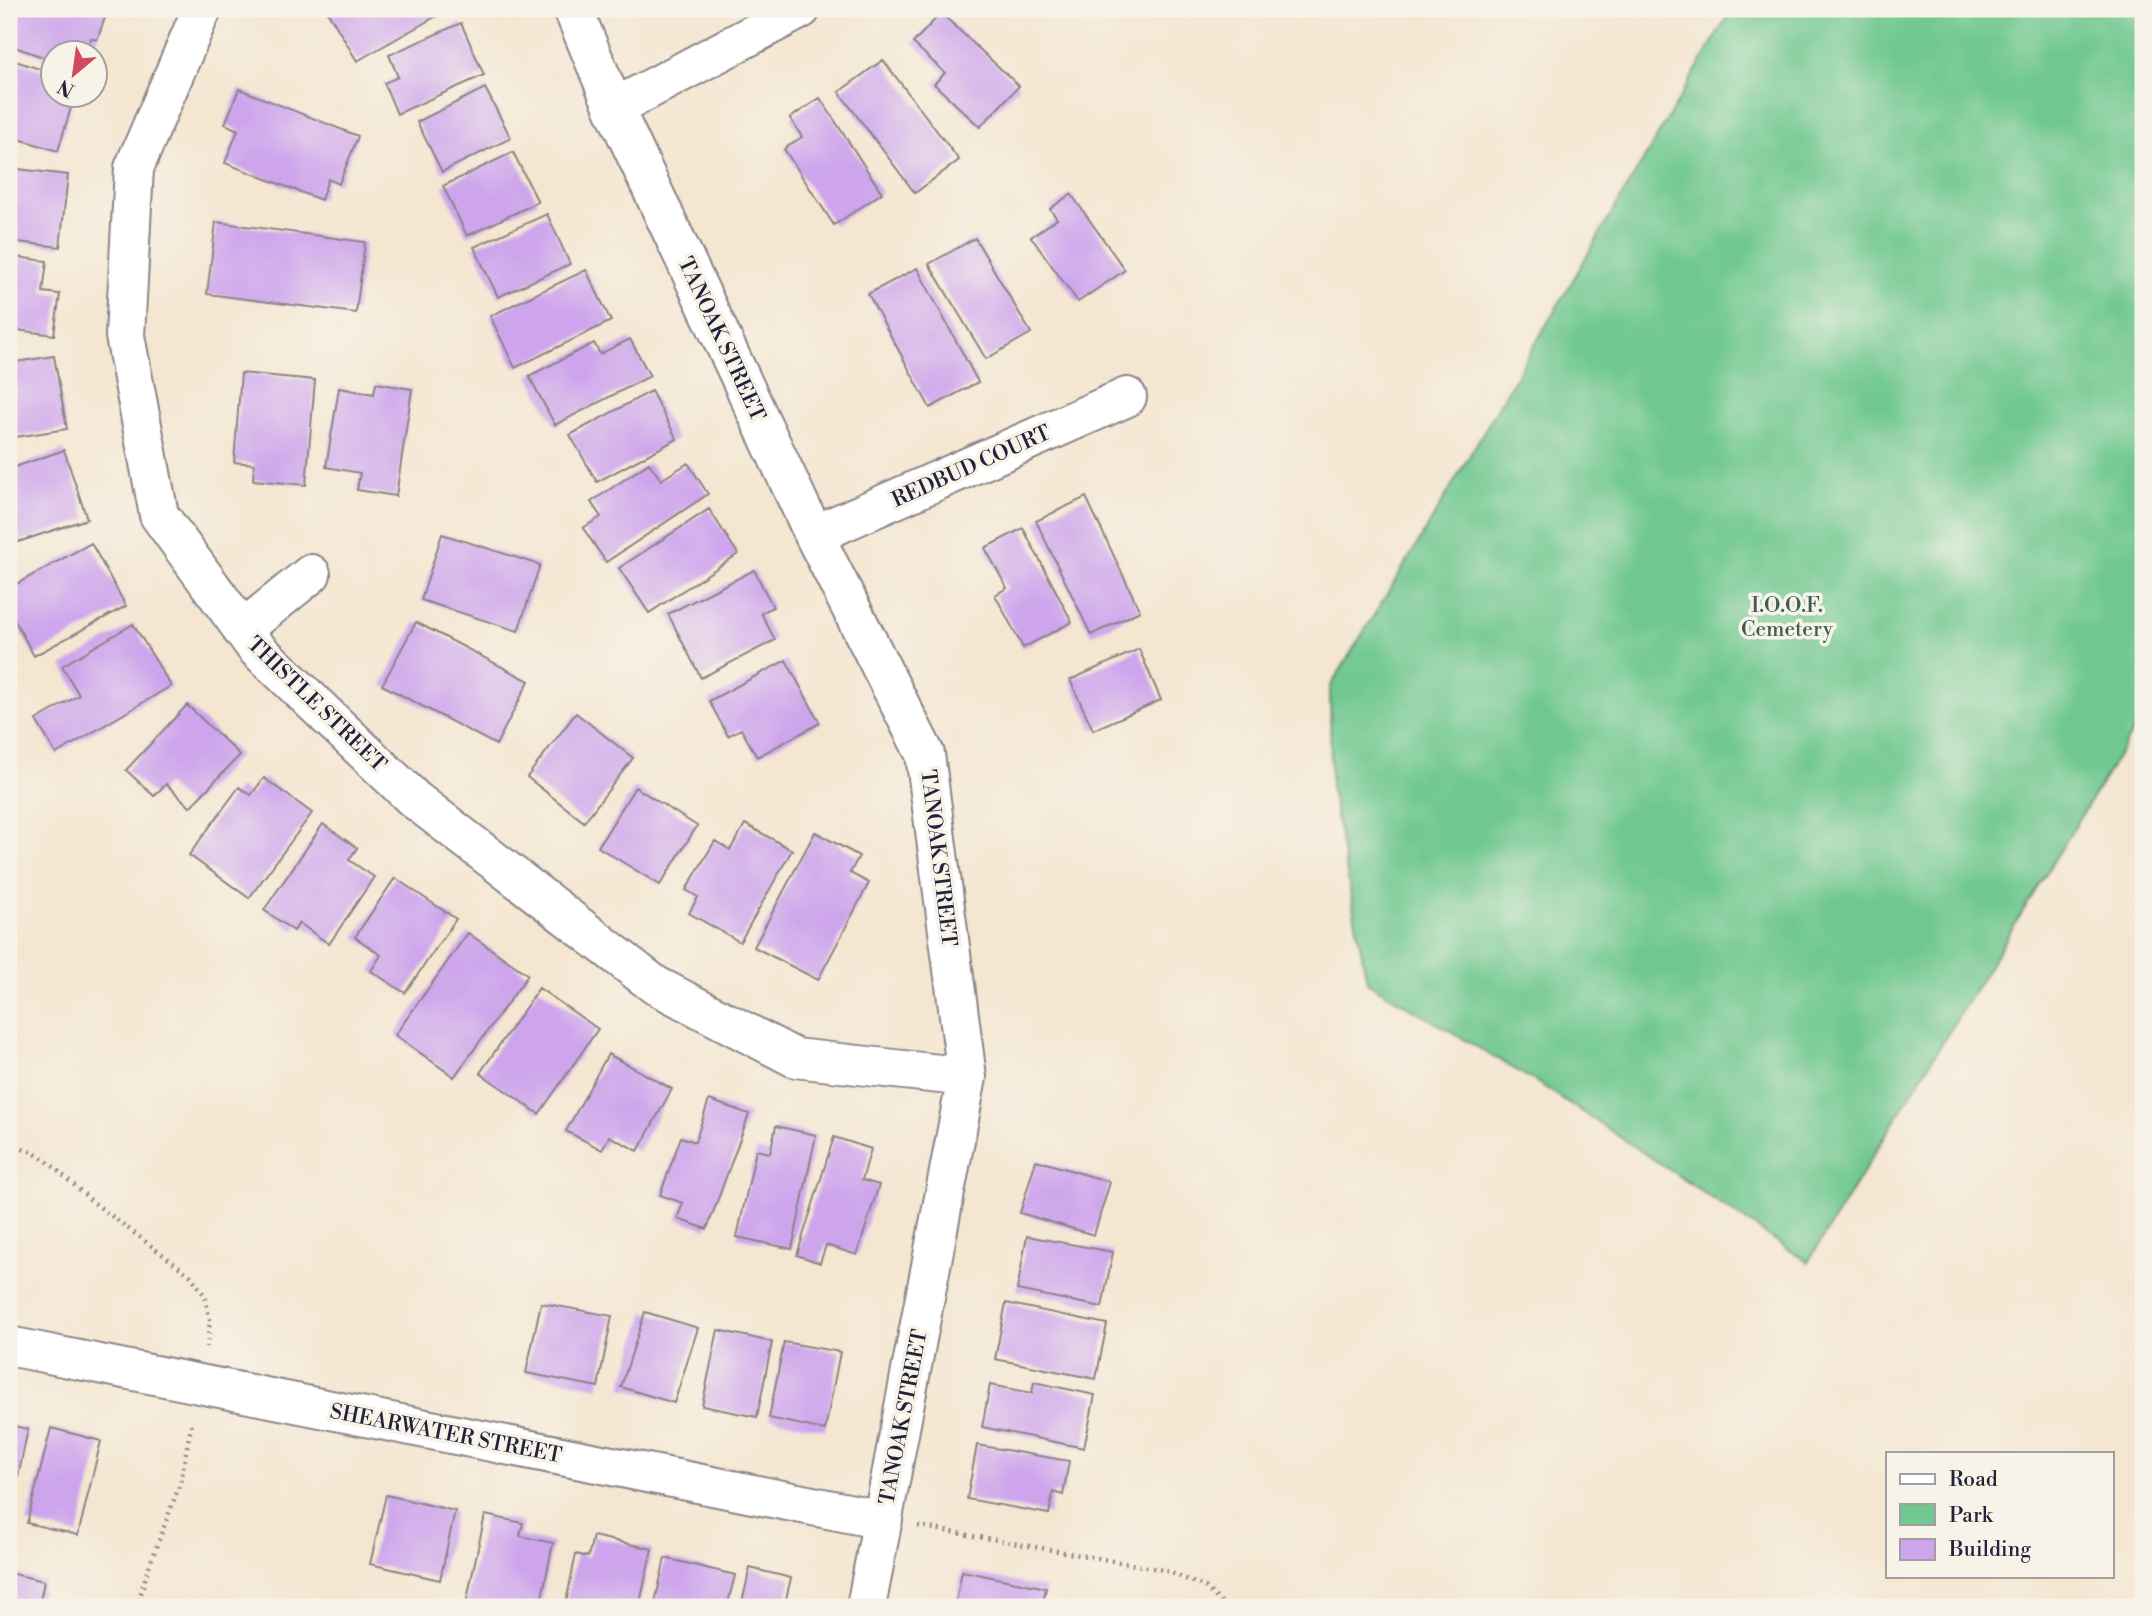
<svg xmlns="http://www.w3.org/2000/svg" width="2152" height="1616" viewBox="0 0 2152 1616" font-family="'Libre Bodoni',serif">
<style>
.green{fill:#6fc88f;stroke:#487565;stroke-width:2}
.building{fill:#cea5ec}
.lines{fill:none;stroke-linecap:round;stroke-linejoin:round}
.minor-casing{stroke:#8b8486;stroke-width:42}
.path{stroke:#8b8486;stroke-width:4.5;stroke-dasharray:2 5;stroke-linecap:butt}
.minor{stroke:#fff;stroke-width:38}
.labels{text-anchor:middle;stroke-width:7;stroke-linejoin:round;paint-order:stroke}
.street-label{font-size:21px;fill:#22223b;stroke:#f7f3e8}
.park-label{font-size:21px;fill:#3d5c58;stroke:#f7f3e8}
</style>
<rect width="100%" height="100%" fill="#f7f3e8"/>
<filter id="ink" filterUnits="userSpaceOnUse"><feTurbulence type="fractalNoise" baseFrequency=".0143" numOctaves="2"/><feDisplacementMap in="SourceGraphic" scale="14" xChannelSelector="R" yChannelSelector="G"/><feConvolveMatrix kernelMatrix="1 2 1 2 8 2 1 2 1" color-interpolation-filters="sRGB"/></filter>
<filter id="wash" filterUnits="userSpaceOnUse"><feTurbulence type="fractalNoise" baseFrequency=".00686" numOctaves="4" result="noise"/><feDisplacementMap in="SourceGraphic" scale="28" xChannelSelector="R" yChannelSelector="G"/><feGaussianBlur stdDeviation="1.57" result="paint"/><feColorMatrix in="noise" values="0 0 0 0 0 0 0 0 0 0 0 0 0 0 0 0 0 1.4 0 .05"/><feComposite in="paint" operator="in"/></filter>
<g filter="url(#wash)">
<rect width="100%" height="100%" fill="#f4e6d1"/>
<path class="green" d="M1732 9H2143V715L1808 1262 1543 1086 1367 982 1331 788 1330 687 1420 540Z"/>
<g id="blocks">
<path class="building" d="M17 9H108L97 40 91 38 86 52H52V60L9 45V31Z
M326 9H449L357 61Z
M941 13 1019 86 980 127 934 84 945 73 913 43Z
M461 23 484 75 397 114 384 83 398 77 389 55Z
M9 59 52 73V94H75L58 151 9 136Z
M883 60 959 160 915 193 839 92Z
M485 88 511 138 442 172 417 122Z
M239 89 358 136 339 184 328 179 321 200 225 163 238 130 225 124Z
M820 98 882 193 834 225 784 149 802 137 790 118Z
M513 152 538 202 467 236 443 186Z
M9 168 68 175 60 247 9 241Z
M1071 194 1125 270 1078 302 1031 237 1057 219 1050 209Z
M547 214 570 264 498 297 474 247Z
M216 222 365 242 356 313 207 294Z
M975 238 1031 333 986 359 929 264Z
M9 256 47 261 43 292 60 294 54 335 9 329Z
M917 268 978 382 930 408 868 294Z
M586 270 611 321 515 368 490 316Z
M630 339 650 376 555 425 529 376 594 343 600 354Z
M54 356 67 429 9 438V363Z
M241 373 315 380 306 485 253 480 254 464 234 462Z
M376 383 412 389 396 496 357 490 360 473 326 467 339 388 374 394Z
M651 391 677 439 597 482 570 435Z
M64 450 87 519 9 545V469Z
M649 463 661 480 688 463 708 494 606 562 583 528 601 517 591 502Z
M1086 497 1140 611 1091 635 1036 521Z
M709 509 738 554 649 613 619 568Z
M1023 528 1072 622 1023 648 995 595 1007 588 985 548Z
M442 534 540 565 518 631 421 600Z
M91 543 126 606 34 656 9 610V588Z
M754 570 773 607 761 613 775 640 701 678 668 614Z
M416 622 529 681 496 745 382 685Z
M133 624 171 686 56 754 36 720 79 695 62 666Z
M1139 649 1161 700 1093 730 1070 680Z
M786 660 820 723 757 757 741 729 728 736 709 701Z
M187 705 240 755 190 807 166 784 154 796 126 770Z
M576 713 633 758 584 822 527 777Z
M264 778 312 813 249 898 189 855 239 787 251 795Z
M635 787 697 826 660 885 598 847Z
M323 824 357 848 349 860 374 877 329 944 299 923 294 931 264 910Z
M745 824 792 850 740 942 689 913 698 897 686 890 715 841 730 850Z
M815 832 859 856 850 873 869 883 818 980 754 947Z
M395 878 456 919 405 993 371 971 381 955 355 937Z
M468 933 528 975 454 1077 395 1035Z
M539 988 598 1029 539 1114 480 1073Z
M608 1054 672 1089 638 1151 609 1136 602 1150 566 1131Z
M709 1100 749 1114 707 1229 677 1219 683 1203 660 1195 681 1137 695 1142Z
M776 1126 816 1135 792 1249 737 1237 756 1150 770 1153Z
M834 1137 871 1149 862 1180 879 1185 857 1255 826 1245 820 1263 797 1255Z
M1036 1160 1110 1182 1094 1235 1020 1213Z
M1027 1236 1113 1252 1102 1307 1017 1290Z
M541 1303 612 1316 598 1387 526 1373Z
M1006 1303 1107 1324 1096 1379 995 1359Z
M645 1312 698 1328 674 1403 621 1387Z
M718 1330 772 1342 757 1417 702 1406Z
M784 1342 840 1352 825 1430 769 1418Z
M1034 1382 1095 1395 1084 1448 982 1427 990 1385 1032 1393Z
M9 1425 28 1429 11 1511H9Z
M51 1428 101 1441 78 1535 27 1523Z
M977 1445 1069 1461 1063 1495 1053 1492 1049 1514 967 1499Z
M386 1495 455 1511 440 1580 370 1564Z
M485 1515 523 1523 520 1536 553 1543 540 1607H482L466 1604Z
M593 1536 652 1549 639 1607H565L576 1554 588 1557Z
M665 1558 735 1575 727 1607H654Z
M750 1568 791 1578 784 1607H741Z
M962 1571 1046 1588 1042 1607H955Z
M9 1573 44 1581 39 1607H9Z"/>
</g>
</g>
<g filter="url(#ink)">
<use href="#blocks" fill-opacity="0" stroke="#8b8486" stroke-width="2"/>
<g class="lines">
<g class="minor-casing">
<path id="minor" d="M202 9 134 168 125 336 159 515 256 648 414 799 655 985 795 1058 967 1077
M573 9 614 108 814 535 925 754 967 1077 866 1607
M614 108 801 9
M814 535 1127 397
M242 630 311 574
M9 1346 883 1520"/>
</g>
<path class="path" d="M9 1145 32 1152 47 1161 93 1202 191 1276 205 1296 210 1322 207 1347
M918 1526 1164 1570 1205 1587 1226 1607
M137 1607 147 1572 180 1484 192 1421"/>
<use href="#minor" class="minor"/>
</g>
</g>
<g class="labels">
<g class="street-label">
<text transform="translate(722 339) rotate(65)" y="7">TANOAK STREET</text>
<text transform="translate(971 466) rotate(-24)" y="7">REDBUD COURT</text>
<text transform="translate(317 704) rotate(44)" y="7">THISTLE STREET</text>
<text transform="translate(939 858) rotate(83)" y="7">TANOAK STREET</text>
<text transform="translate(903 1417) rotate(-79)" y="7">TANOAK STREET</text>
<text transform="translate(446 1433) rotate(11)" y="7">SHEARWATER STREET</text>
</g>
<g class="park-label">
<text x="1787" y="612">I.O.O.F.<tspan x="1787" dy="24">Cemetery</tspan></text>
</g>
</g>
<rect width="2152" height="1616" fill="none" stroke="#f7f3e8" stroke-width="35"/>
<rect x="1886" y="1452" width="228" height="126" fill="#f7f3e8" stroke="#a29fa3" stroke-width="2"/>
<rect x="1900" y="1474" width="35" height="10" fill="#ffffff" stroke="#a29fa3" stroke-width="2"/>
<text x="1949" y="1486" font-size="21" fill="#22223b">Road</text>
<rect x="1900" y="1504" width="35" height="21" fill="#6fc88f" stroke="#a29fa3" stroke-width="2"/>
<text x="1949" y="1522" font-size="21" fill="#22223b">Park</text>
<rect x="1900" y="1539" width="35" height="21" fill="#cea5ec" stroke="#a29fa3" stroke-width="2"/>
<text x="1949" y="1556" font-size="21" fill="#22223b">Building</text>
<g transform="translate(74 74) rotate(209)"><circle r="33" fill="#f7f3e8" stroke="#a29fa3" stroke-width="2"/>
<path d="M0-5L12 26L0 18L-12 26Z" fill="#d1495b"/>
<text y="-10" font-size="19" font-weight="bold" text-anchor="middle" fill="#22223b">N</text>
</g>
</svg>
